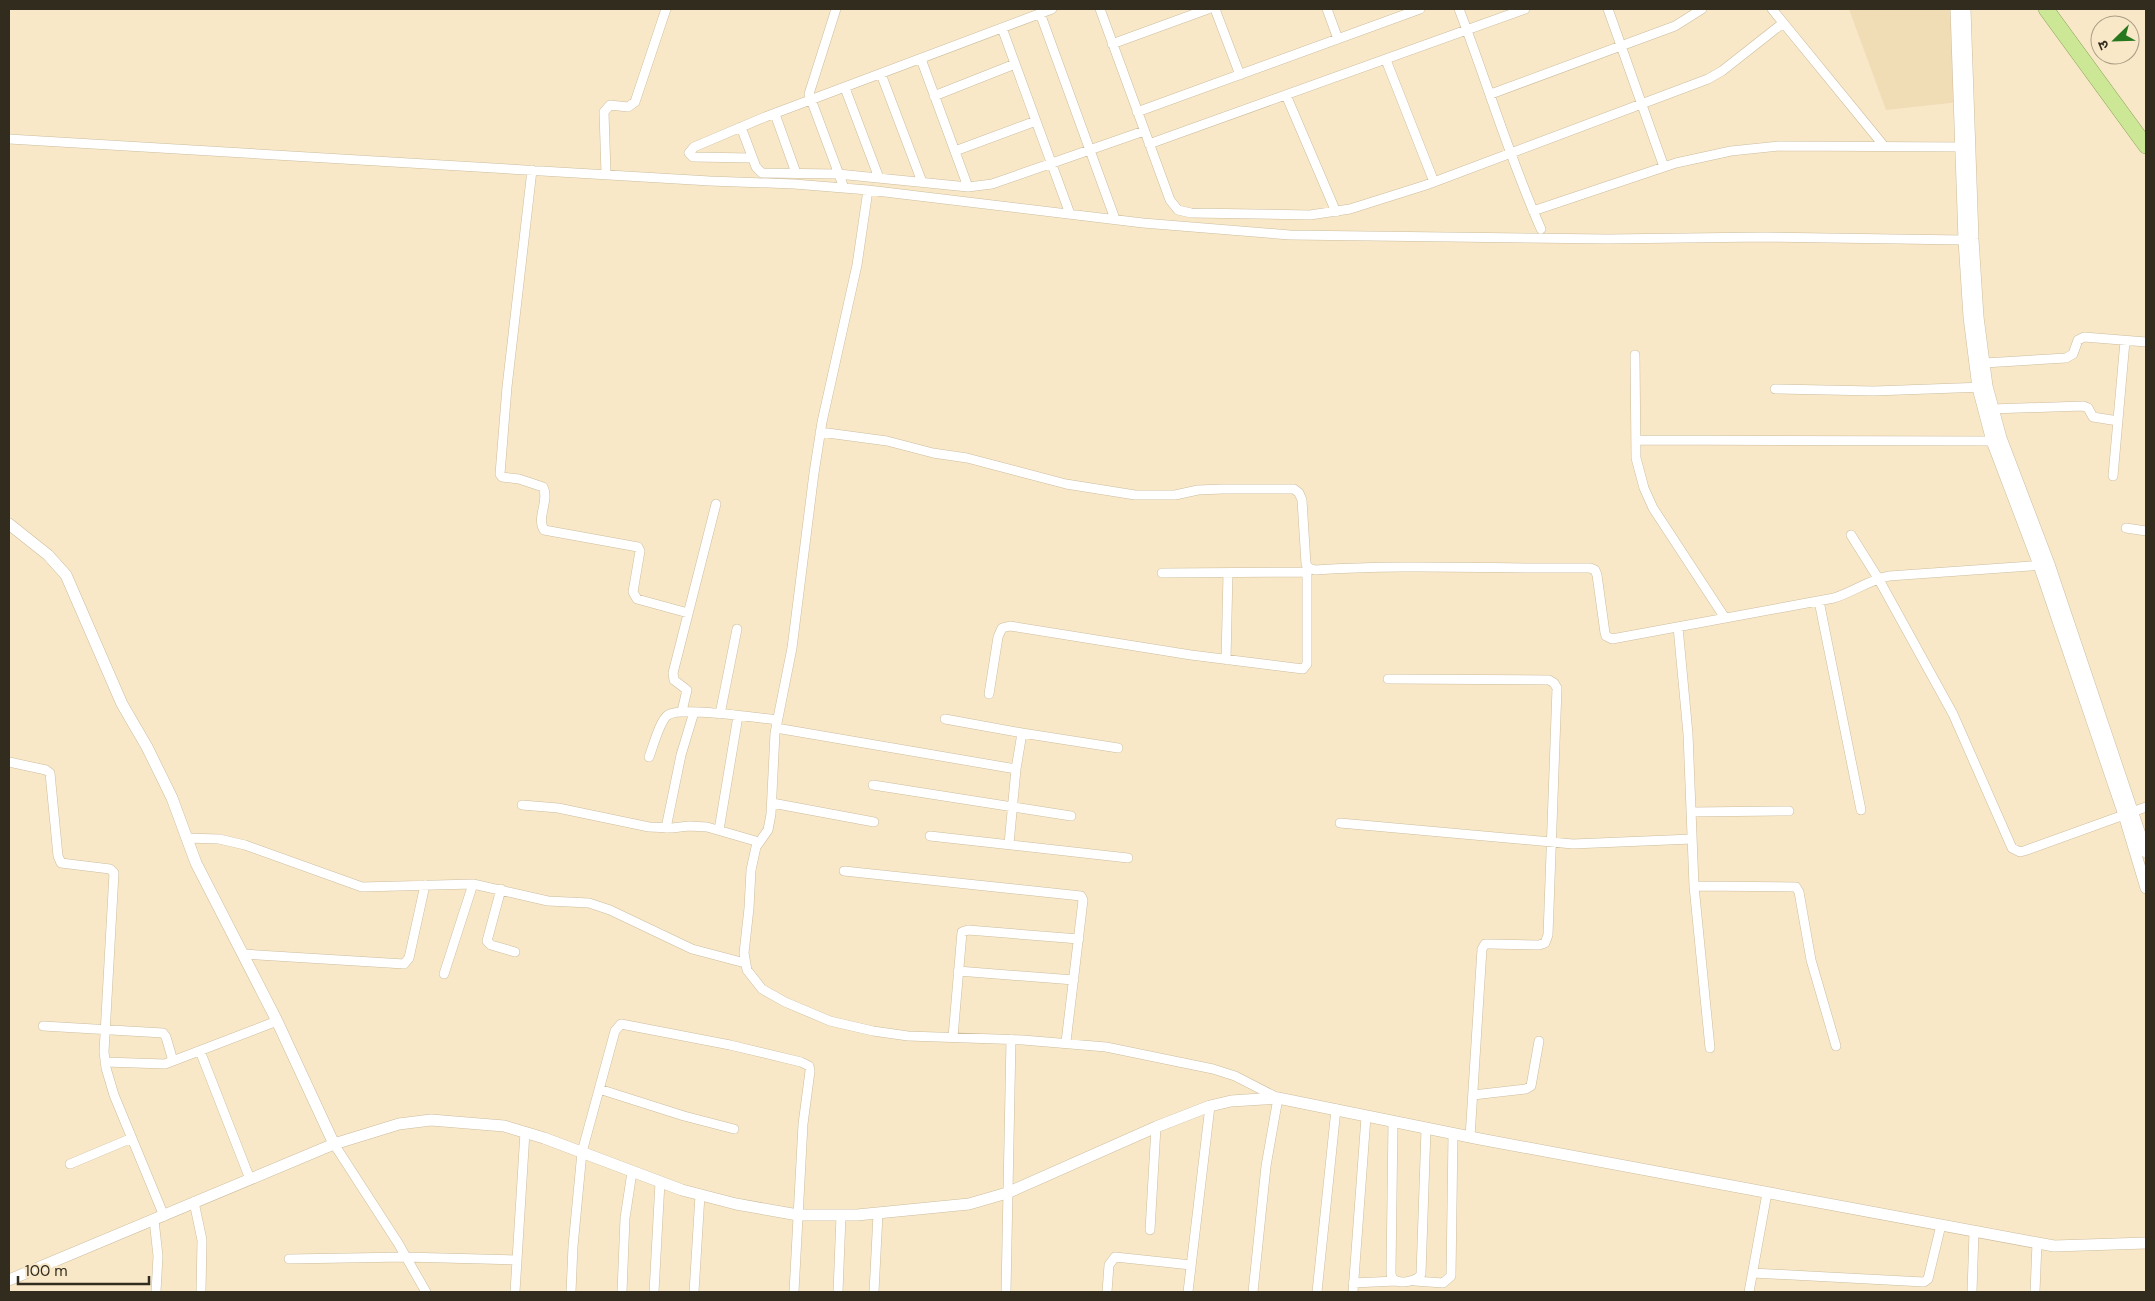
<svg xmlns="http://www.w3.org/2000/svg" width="2155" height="1301" viewBox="0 0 2155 1301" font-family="'DM Sans','Noto Sans Devanagari',sans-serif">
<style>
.built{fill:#f0dcb5}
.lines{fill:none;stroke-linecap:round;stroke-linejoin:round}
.minor-casing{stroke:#ccbd9e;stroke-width:10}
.tertiary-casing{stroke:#ccbd9e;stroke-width:12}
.trunk-casing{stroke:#8ea25b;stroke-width:16}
.minor{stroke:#fff;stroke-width:9}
.tertiary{stroke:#fff;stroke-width:11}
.trunk{stroke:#cce896;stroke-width:15}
</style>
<rect width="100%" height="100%" fill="#f8e8c8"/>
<path class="built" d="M1849 9H1953L1959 102 1886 110Z"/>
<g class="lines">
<g class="minor-casing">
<path id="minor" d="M836 9 809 94 844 188
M1100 9 1170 200 1178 210 1191 213 1310 215 1350 209 1426 185 1708 79 1722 71 1783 23
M1215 9 1240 75
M1327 9 1338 39
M1459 9C1487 82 1509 157 1541 229
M1608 9 1664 167
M1772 9 1884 146
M1040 13 1115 219
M1002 28 1070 214
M1112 44 1208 9
M921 59 968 187
M1386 60 1434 182
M881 74 922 182
M845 88 879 178
M1491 94 1675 26 1702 9
M1286 95 1336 212
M934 96 1015 64
M1137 112 1420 9
M775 114 796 173
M741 127 756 167 762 173 838 174 968 187 992 184 1144 131
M9 139 710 181 794 184 868 190 1143 223 1290 235 1608 239 1763 237 1964 240
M1149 144 1525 9
M955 151 1036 121
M752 158 693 157 689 153 694 147 765 117 1052 9
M532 170 507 387 500 474 502 477 519 479 543 487C550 500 536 517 544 530L638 547 640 551 633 592 637 599 688 613
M606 174 604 112 610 105 628 107 635 102 666 9
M868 190 857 265 822 422 814 473 792 648 775 733 771 814 768 830 756 847 751 870 749 908 744 953 747 970 762 989 785 1002 830 1021 873 1031 908 1036 1023 1040 1106 1047 1213 1069 1235 1076 1278 1098 1266 1166 1253 1292
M1533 211 1676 163 1731 151 1779 146 1967 147
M1635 355 1636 458 1644 488 1653 508 1725 618
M1984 363 2066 358 2073 354 2078 340 2084 337 2146 342
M1775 389 1874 391 1984 387
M1992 409 2083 406 2088 408 2093 417 2118 421
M820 432 887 441 933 453 967 458 1066 484 1135 495H1175L1198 490 1223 489H1294L1299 493 1302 500 1306 564 1309 568 1315 570C1407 564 1498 569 1590 568L1595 570 1597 575 1605 633 1606 636 1612 639 1834 598C1853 592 1869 580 1889 576L2043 565
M1636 440 1992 441
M2113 476 2125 341
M2126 528 2146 531
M1851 535 1878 578 1953 714 2012 848 2020 852 2024 851 2146 807
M1162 573 1307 572
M1819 601 1861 810
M1678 627 1688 734 1694 886 1710 1048
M1226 660 1228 573
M1388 679 1549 680 1554 683 1557 688 1548 935 1545 943 1539 945 1489 944H1485L1482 949 1470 1137
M989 694 998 637 1002 628 1010 626 1191 655 1303 669 1307 664V566
M682 711 687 690 674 680 673 673 716 504
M720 714 737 629
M945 719 1022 733 1118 748
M776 728 1016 769
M649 757C653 747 660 720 668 715 681 706 758 718 777 720
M9 762 46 770 50 773 58 856 61 863 110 869 114 873 104 1052 106 1068 114 1095 164 1216
M873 785 1071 816
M772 803 874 822
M522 805 558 808 649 827 672 828 689 826 707 827 759 842
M1691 812 1789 811
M1340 823 1573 844 1692 839
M666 828 681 755 694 712
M719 830 738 716
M930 836 1128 858
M186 838 219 839 245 845 362 887 473 884 548 901 589 903 610 910 692 949 745 963
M1009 844 1016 769 1022 733
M844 871 1081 896 1083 900 1066 1042
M1694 886 1796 887 1799 892 1811 960 1836 1046
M501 889 487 941 491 945 515 952
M243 954 404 964 409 958 425 885
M958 971 1074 980
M444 974 473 884
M43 1026 163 1033 166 1037 173 1061
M953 1037 962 932 968 930 1079 939
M200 1051 250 1179
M105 1062 165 1064 277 1021
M599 1089 684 1116 734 1129
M1473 1095 1526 1089 1531 1086 1539 1041
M1393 1122 1391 1271C1391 1273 1391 1277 1393 1279 1400 1285 1418 1281 1421 1274L1426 1129
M334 1144 398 1243 426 1292
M70 1164 132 1138
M194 1202 202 1240 201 1292
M154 1220 158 1256 156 1292
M1150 1230 1156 1127
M289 1259 405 1257 517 1260
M1753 1273 1924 1282 1928 1279 1941 1225
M1415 1281 1443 1283 1451 1276 1453 1134
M1353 1283 1396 1281
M515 1292 525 1132
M571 1292 573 1246 582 1152 615 1031 621 1024 730 1045 801 1062 809 1066 810 1071 803 1124 794 1292
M622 1292 625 1218 632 1172
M654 1292 660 1182
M694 1292 700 1195
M838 1292 841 1216
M874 1292 878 1214
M1006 1292 1011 1039
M1107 1292 1109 1265 1115 1257 1191 1265
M1188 1292 1210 1106
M1317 1292 1336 1109
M1353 1292 1366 1117
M1749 1292 1767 1193
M1972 1292 1974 1232
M2035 1292 2037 1243"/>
</g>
<g class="tertiary-casing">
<path id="tertiary" d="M1956 9 1964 240 1969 317 1978 388 1992 441 2039 565 2124 815 2146 888
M1965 9 1973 239 1978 317 1987 386 2001 438 2049 564 2146 852
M9 524 48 555 66 575 122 704 147 747 172 798 196 863 277 1021 334 1144
M9 1280 334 1144 399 1124 431 1120 504 1126 544 1138 682 1190 736 1204 798 1215H857L969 1204 1007 1193 1156 1127 1210 1106 1231 1101 1278 1098 1480 1139 2054 1246 2146 1243"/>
</g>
<g class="trunk-casing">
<path id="trunk" d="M2046 9 2146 146"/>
</g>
<use href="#minor" class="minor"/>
<use href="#tertiary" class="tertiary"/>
<use href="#trunk" class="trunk"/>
</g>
<rect width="2155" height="1301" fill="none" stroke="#322c1f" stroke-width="20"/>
<g transform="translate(2115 40) rotate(247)"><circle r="24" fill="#f8e8c8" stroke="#a99d84"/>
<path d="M0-4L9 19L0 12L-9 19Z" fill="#27771f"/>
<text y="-8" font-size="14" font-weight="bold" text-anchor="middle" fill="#322c1f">उ</text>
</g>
<path d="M18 1276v8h131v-8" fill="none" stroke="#322c1f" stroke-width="2.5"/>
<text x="25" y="1276" font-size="15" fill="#322c1f" stroke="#f8e8c8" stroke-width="4" paint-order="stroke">100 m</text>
</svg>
